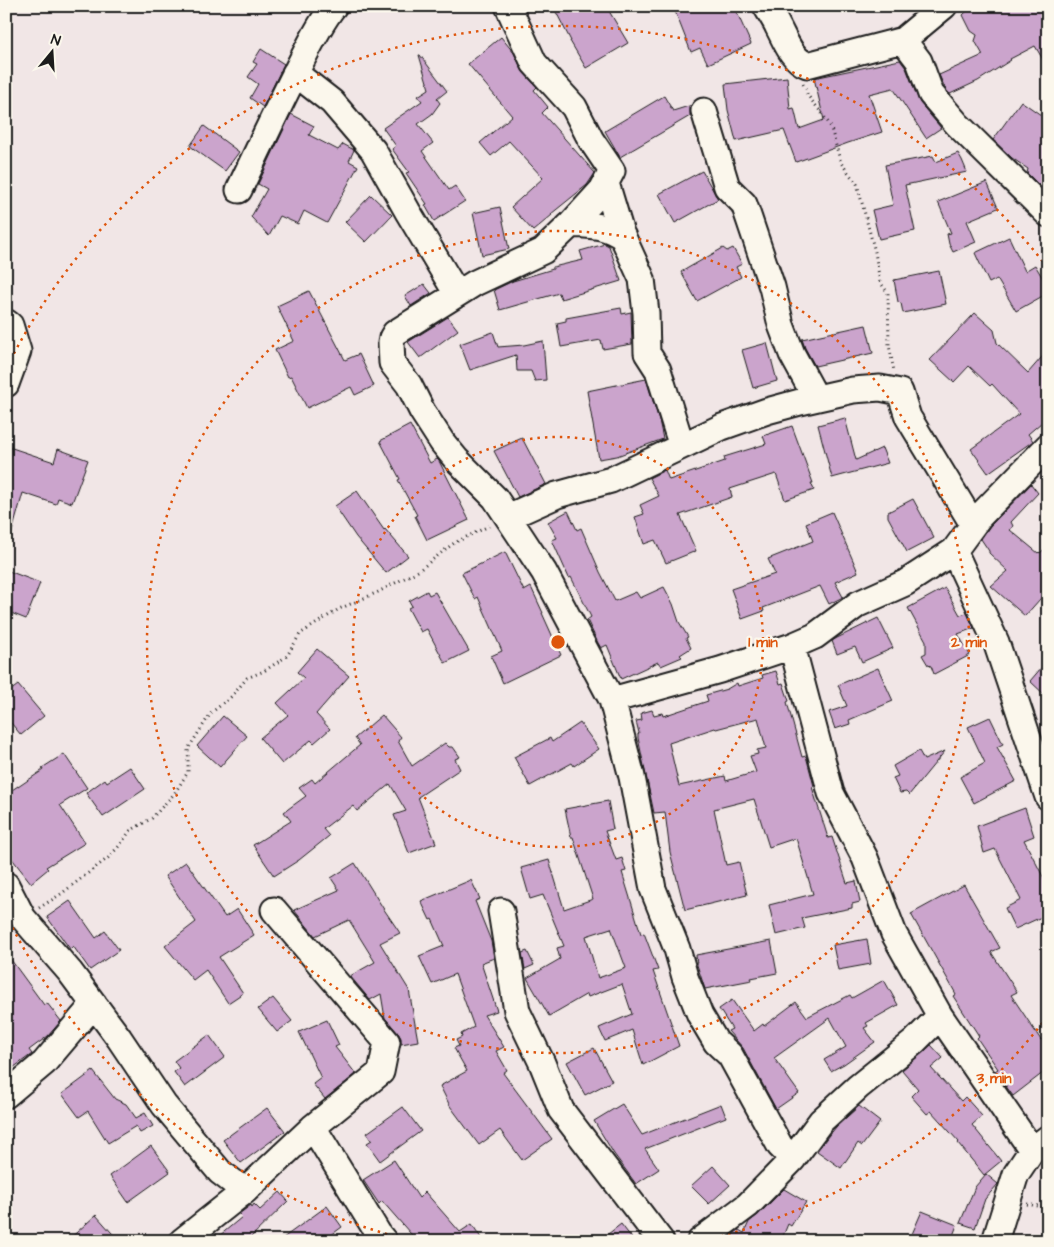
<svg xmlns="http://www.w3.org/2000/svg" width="1054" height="1247" viewBox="0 0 1054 1247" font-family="'Architects Daughter',sans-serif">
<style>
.building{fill:#cba4cc;stroke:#1c1c1c;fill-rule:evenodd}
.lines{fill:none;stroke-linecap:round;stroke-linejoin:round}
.minor-casing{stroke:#1c1c1c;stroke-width:29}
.path{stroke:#1c1c1c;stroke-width:3;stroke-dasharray:1 4;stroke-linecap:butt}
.minor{stroke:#fbf7ec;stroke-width:25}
.ring{fill:none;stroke:#de560d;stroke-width:2.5;stroke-dasharray:2.5 5}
.centre{fill:#de560d;stroke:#fbf7ec;stroke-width:2.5}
.ring-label{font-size:15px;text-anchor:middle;font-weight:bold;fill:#de560d;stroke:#fbf7ec;stroke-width:4.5;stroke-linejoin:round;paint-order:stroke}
</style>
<rect width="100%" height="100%" fill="#f1e6e6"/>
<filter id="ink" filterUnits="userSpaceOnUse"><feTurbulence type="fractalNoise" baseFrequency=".02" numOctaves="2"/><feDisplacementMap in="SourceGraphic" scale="10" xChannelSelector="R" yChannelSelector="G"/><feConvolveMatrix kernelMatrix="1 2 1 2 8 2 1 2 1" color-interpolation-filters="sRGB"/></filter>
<g filter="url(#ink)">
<path class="building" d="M553 6H606L628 43 586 68 570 41H571Z
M673 6H734L751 44 708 64 700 48 691 52Z
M962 6H1048V68L1035 46 1010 59 1011 60 978 81 950 94 946 90 939 75 983 55 975 41 977 35 971 31 963 15 966 12Z
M501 37 514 53 523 72 537 87 534 90 548 107 542 113 595 173 587 185 551 214 552 215 533 231 511 207 543 178 509 141 491 156 480 143 512 116 468 64Z
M261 49 284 64 263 107 250 98 258 84 248 77 257 64 253 62Z
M419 55H420L447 91 437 99 440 103 432 114 418 124 433 143 422 151 449 190 455 186 465 201 434 221 425 205 427 204 406 173 409 172 392 149 396 146 383 128 422 101 418 96 429 89Z
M900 60 906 68 920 103 941 128 926 138 893 88 869 94 882 132 848 143 796 162 784 130 736 141 728 110 725 84 787 77 790 109 794 108 799 129 824 120 814 78Z
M664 96 673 111 692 105 690 108V116L620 157 605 131Z
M1021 101 1048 120V190L1042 188 1027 173 1028 169 1012 158 993 140Z
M291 114 314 126 309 135 338 150 343 144 354 150 349 161 358 166 327 223 304 211 298 224 280 216 269 236 251 217 267 189 258 184Z
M204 126 239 152 225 171 190 146Z
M958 153 962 160 967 172 905 185 915 231 879 239 872 210 893 205 885 165 933 156 936 162Z
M702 171 718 199 675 223 659 194Z
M987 182 998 208 967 221 976 242 953 252 949 244 947 234 951 233 938 202Z
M371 195 392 215 366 242 345 222Z
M500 207 509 249 482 255 473 213Z
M1009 237 1025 271 1035 265 1048 287V293L1016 311 997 279 989 283 975 253Z
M605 244 609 246 621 281 561 299 559 293 500 310 494 290 513 281 553 269V267L583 260 580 251Z
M723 248 727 251 733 248 742 264 736 267 741 277 697 301 681 272Z
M939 271 946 304 903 313 901 303 898 302 894 280Z
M424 284 431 293 411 306 405 296Z
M309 291 345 360 359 354 374 386 355 395 351 387 307 408 291 376 288 377 275 350 294 341 277 306Z
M621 308 622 314 631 312 632 344 603 349 601 340 561 347 557 323 566 321V318Z
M975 313 994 330 997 343 1028 373 1048 350V417L1028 434 1033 441 988 473 971 449 1019 414 992 384 990 386 969 366 954 382 930 360Z
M448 317 458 330 420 358 408 342Z
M866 325 873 353 815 366 805 348 802 339Z
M493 332 498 347 524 345 543 341 546 380 535 381 531 371H517L516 355 470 370 460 344Z
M767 343 777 381 753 388 742 350Z
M646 379 659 420 663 439 617 456 599 459 587 391Z
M845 418 856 460 882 448 888 463 832 478 818 425Z
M410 425 430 463 437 459 439 461 469 520 427 540 415 516 417 515 398 480 400 479 380 441Z
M792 426 813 483H811L814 490 785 500 776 474 730 489 732 497 680 515 696 551 666 563 655 540 644 544 635 517 644 514 640 505 659 496 649 478 665 470 669 480 725 461 724 457 766 444 763 436Z
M522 438 546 484 518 497 494 451Z
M6 446 54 462 58 449 88 460 72 503 58 498 56 504 23 493 10 539 6 538Z
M1031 484 1038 493 1011 522 1013 526 1010 530 1038 553 1039 552 1040 553 1048 546V590L1025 616 991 586 1008 571 989 553V551L981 539 990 526Z
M357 491 384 530 385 529 408 556 386 573 356 537 335 506Z
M913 499 934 538 907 552 888 517V512Z
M568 511 577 530 581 528 600 572 615 601 636 592 640 598 664 587 673 604 679 622 688 637 686 638 691 648 680 655 682 657 661 666 658 662 621 679 607 645 601 648 598 643 587 620 591 617 571 577 569 578 552 540 557 538 548 522Z
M832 512 858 572 835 582 843 597 829 604 820 586 763 608 764 611 742 619 731 589 775 574 768 559 813 541 806 523Z
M505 552 524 591 531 587 543 613H542L561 655 503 683 491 656 502 651 478 597 475 599 462 573Z
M6 570 40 583 26 619 6 611Z
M945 588 960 615 967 613 974 628 958 634 970 655 934 674 931 666 928 665 922 655 926 653V641L908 608Z
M427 591 429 595 435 592 469 651 445 663 427 629 421 632 408 608 412 606 409 601Z
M878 618 893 648 862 662 855 647 837 654 832 641 837 638Z
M317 649 349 676 316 714 330 729 314 743 311 740 282 764 260 738 288 715 277 703 304 678 297 672Z
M1048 660V698L1030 681Z
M878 668 893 701 849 720 850 724 835 729 829 712 847 706 838 685Z
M776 671 780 684 783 683 789 701 787 702 802 757 806 756 814 786 812 787 828 838 832 837 847 883 856 881 860 902 852 904V908L802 918 805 928 776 935 769 905 813 894 796 838 769 847 754 799 714 809 726 865 739 862 747 895 685 910 670 852 665 812 654 813 638 738V734L639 733 636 721 642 720 641 713 652 710 654 715 662 713 663 716 708 701 706 695 727 689 737 683 738 686 763 678 762 675ZM758 718 766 748 757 750 758 754 750 756 756 772 726 781 725 776 679 786 669 743 715 728 716 729Z
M18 685 44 716 21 735 6 717V694Z
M382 715 401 737 398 741 412 766 445 743 449 747H453L460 757 455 759 460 769 418 797 436 843 409 853 394 815 406 811 390 784 357 811 353 806 323 829 329 836 299 860 274 876 253 845 291 821 284 812 306 796 299 788 312 779 315 783 360 745 355 738Z
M223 716 247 736 220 767 197 746Z
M990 717 1003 744 997 747 1016 781 974 803 960 777 985 763 968 727Z
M580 723 599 749 574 766 572 763 530 786 514 757 550 738 552 742Z
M919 751 924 760 945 751 909 795 906 792 900 793 893 778 898 776 893 766Z
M64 754 87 788 60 805 85 843 46 867 48 869 31 883 6 851V794L18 786V787L43 770 42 768Z
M130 767 145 789 103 817 86 793 105 779 107 782Z
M608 801 613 829 605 831 616 860 622 858 626 871 622 872 641 934 644 933 658 970 653 971 679 1046 643 1065 632 1030 605 1041 599 1028 632 1014 622 984 588 997 587 994 549 1016 527 978 560 959 557 948 564 946 543 895 530 899 521 868 549 860 564 909 593 899 573 837H571L565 809ZM611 928 626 968 598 978 586 936Z
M1025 808 1034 836 1024 840 1048 886V914L1015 929 1005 908 1021 900 995 849 984 853 977 826Z
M186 862 225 917 237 909 254 935 219 957 243 993 228 1003 206 970 193 980 165 946 196 922 165 876Z
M355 863 383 908 400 933 380 943 409 990 418 1041 401 1044V1038L398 1033 385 1018 381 994 370 1000 350 976 375 962 349 920 315 936 294 910 339 890 331 878Z
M471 880 480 899 475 901 491 941 494 958 481 963 497 1011 484 1015 504 1047 496 1051 507 1070 503 1073 552 1139 522 1160 500 1130 479 1145 450 1106 440 1086 467 1071 454 1048 459 1046 456 1040 462 1037 461 1034 474 1027 455 974 432 984 419 956 444 946 432 919 430 920 421 901Z
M964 885 1000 948 991 952 1017 992 1011 995 1041 1040 1048 1036V1069L1013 1096 995 1071 998 1069 977 1038 979 1036 953 996 956 994 911 914Z
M70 901 96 938 105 931 119 950 90 970 73 946 70 949 47 917Z
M867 939 871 964 838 970 833 945Z
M771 941 777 973 751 978 752 980 705 989 697 965 696 955Z
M527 951 534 965 525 969 522 953Z
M6 953 44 1005 47 1003 61 1021 48 1036 29 1050 32 1054 6 1073Z
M884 980 898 1005 866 1023 868 1026 864 1028 875 1042 844 1064 831 1071 824 1060 846 1047 830 1018 774 1058 799 1093 776 1109 743 1048 728 1031 732 1029 719 1009 732 1000 754 1031 763 1024 764 1026 796 1002 807 1017 850 995 852 998Z
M273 998 292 1021 277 1032 258 1009Z
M327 1020 339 1045 335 1047 356 1074 325 1099 313 1084 321 1078 299 1032Z
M209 1035 225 1057 185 1087 174 1072 179 1068 174 1061Z
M931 1045 943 1058 931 1068 961 1101 965 1097 982 1116 972 1125 1001 1161 984 1175 958 1143 959 1142 931 1111 927 1114 911 1096 918 1089 902 1070Z
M594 1048 612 1081 585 1095 567 1062Z
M93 1071 115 1099 126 1104 136 1118 145 1113 153 1126 140 1133 136 1126 108 1143 88 1111 79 1117 62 1094Z
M622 1104 642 1135 721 1104 726 1117 645 1149 659 1169 636 1184 614 1154 594 1121Z
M859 1106 880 1122 862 1146 858 1143 841 1168 817 1151 832 1131V1132L836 1127Z
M403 1107 421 1131 380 1161 367 1143 372 1140 367 1133Z
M267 1108 285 1131 241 1163 223 1140Z
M151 1146 170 1172 128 1202 110 1176Z
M394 1160 419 1198 425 1192 460 1232 472 1224 483 1241H417L382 1201 379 1204 363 1180Z
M713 1166 730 1185 709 1204 691 1186Z
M986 1174 998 1184 985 1199 975 1228 960 1223 975 1187Z
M784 1189 806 1202 791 1226 788 1224 781 1241H724L739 1230 744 1233 749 1222 758 1215Z
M280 1192 288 1201 247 1241H213L242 1217 239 1214 251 1205 252 1207 254 1204 260 1210Z
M327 1206 342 1227 323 1241H279Z
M922 1211 957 1225 951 1241H909Z
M96 1215 119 1241H67Z
M621 1224 634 1241H599Z"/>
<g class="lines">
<g class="minor-casing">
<path id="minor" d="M508 6 534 63 574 107 591 140 612 171 602 190 571 224 543 251 475 283 395 333 392 338 391 343 392 363 409 385 422 411 442 442 456 459 495 498 521 537 544 572 612 700 632 777 653 889 677 949 685 977 700 1015 716 1042 730 1055 780 1146 793 1159
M766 6C770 13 775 20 778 27 785 40 792 60 807 65L903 40 944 6
M903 40 919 61 931 94 957 124 1048 214
M295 73 332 102 373 150 408 212 457 294
M704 111 727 187 744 204 772 287 781 325 792 354 816 398
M606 183 621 233 642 279 646 313 647 353 658 370 678 434
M239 190C257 152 275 114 294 76 305 54 319 24 334 6
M571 224C593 226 603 224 623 237
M6 322 10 325 18 351 6 384
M508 517 557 495 611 480 722 427 767 411 800 402 853 390 880 388 900 392 908 417 971 521
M954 551 996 642 1048 797
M792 646 831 793 865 858 894 934 940 1016 1032 1150
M612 700 720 670 792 646 815 636 858 604 905 583 954 551 979 517 1048 446
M6 885 23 918 70 972 119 1038 164 1105 220 1172 245 1191 313 1127 381 1072 387 1042 274 910
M501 911 517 1011 542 1063 561 1110 661 1241
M6 1095 44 1063 94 1004
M313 1127 379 1235 384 1241
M182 1241 245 1191
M700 1241 748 1205 792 1160 821 1121 858 1087 914 1042 940 1016
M995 1241 1016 1174 1032 1150 1048 1138"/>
</g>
<path class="path" d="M803 84 808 96 821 112 830 125 841 163 857 184 875 252 880 282 888 293 889 345 894 371
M39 908 61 894 108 858 120 845 130 831 152 818 174 794 188 772V749L211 713 232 696 247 678 264 671 287 656 300 634 339 609 378 592 418 571 454 543 489 526
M1027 1204 1048 1208"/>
<use href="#minor" class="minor"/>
</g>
</g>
<g class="ring">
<circle cx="558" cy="642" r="205"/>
<circle cx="558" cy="642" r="411"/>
<path d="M1047 1017A616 616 0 0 1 707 1240M409 1240A616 616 0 0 1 7 917M7 367A616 616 0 0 1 1047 267"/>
</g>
<circle cx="558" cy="642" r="8" class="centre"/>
<g class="ring-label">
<text x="763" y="647">1 min</text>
<text x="969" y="647">2 min</text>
<text x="994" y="1083">3 min</text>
</g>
<rect width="1054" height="1247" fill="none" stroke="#fbf7ec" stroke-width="25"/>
<rect x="12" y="12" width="1029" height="1222" fill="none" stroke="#1c1c1c" stroke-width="2" filter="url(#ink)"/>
<g transform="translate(52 52) rotate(18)" stroke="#fbf7ec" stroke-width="4" paint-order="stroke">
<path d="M0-4L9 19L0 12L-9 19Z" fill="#1c1c1c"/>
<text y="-8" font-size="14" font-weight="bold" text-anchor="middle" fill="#1c1c1c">N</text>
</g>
</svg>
